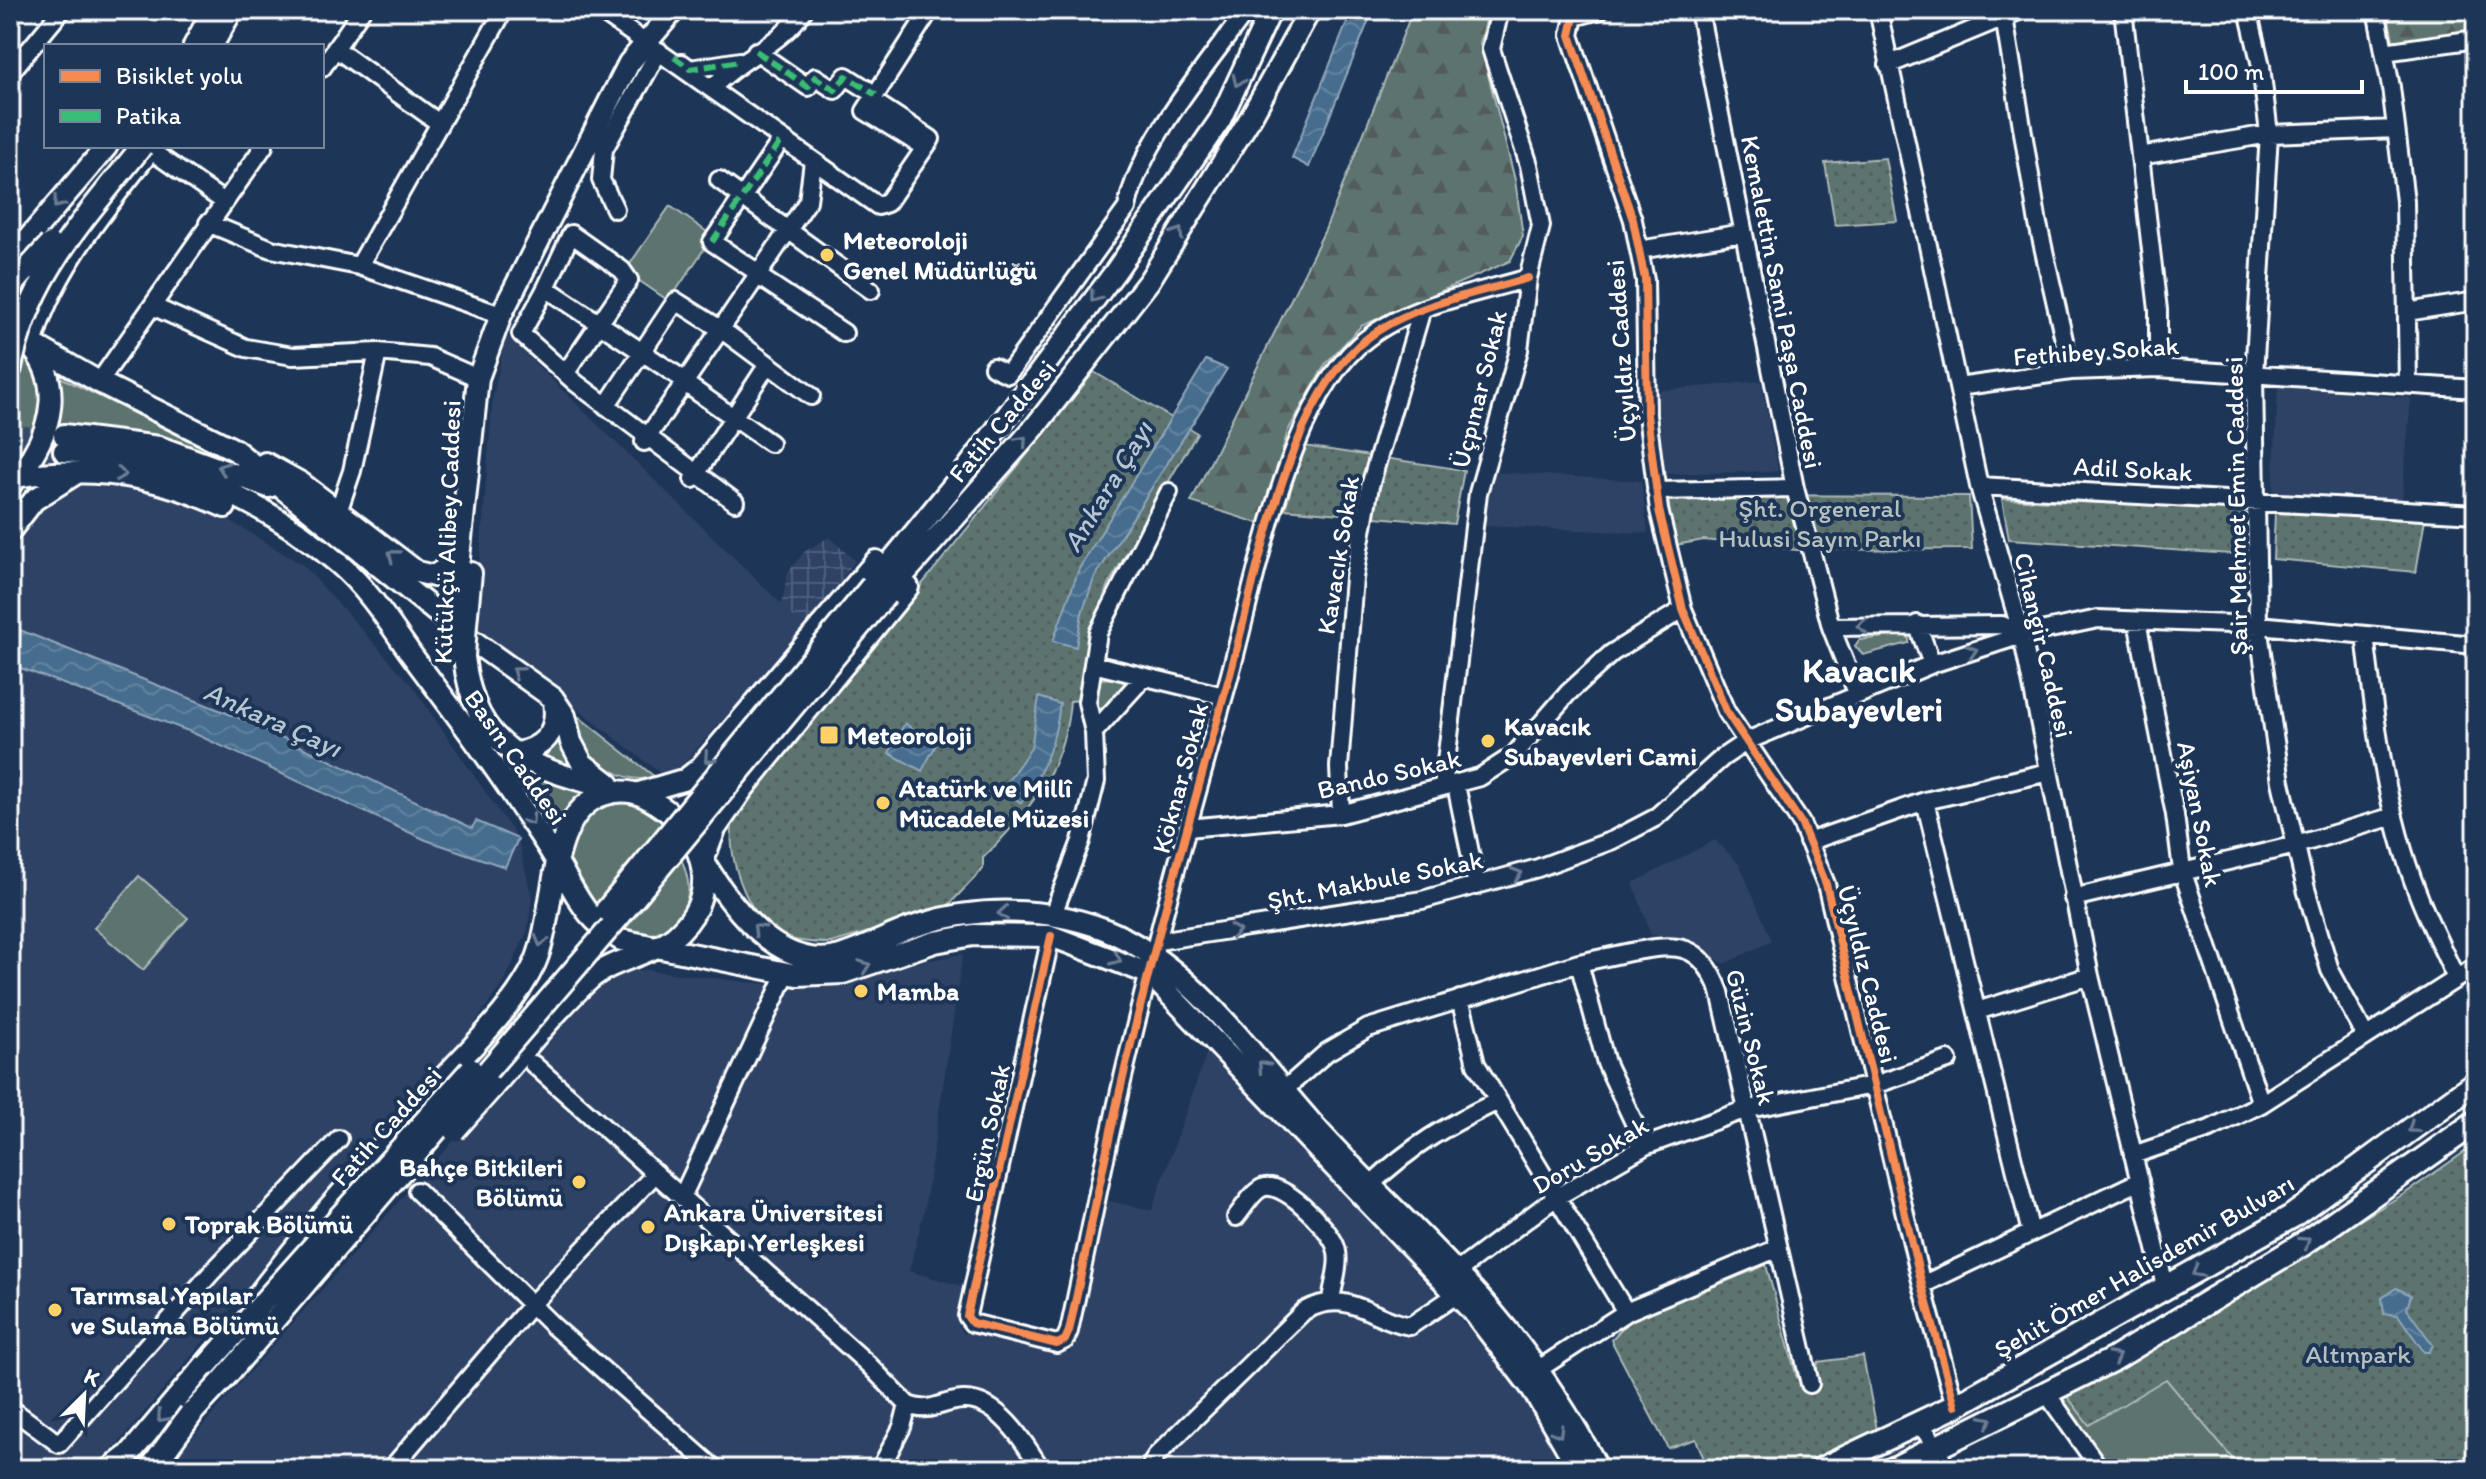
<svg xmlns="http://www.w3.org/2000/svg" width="2486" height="1479" viewBox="0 0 2486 1479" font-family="Itim,sans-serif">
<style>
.built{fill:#2e4266}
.industrial{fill:url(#industrial-grid)}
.green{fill:#5b736f;stroke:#adb9b7;stroke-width:2}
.forest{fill:url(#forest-firs);stroke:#adb9b7;stroke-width:2}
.park{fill:url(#park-dots);stroke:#adb9b7;stroke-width:2}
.water{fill:url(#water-waves);stroke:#90a7bb;stroke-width:2}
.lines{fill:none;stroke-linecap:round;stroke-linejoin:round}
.major-tunnel{stroke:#344968;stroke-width:20;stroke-dasharray:20 10;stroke-linecap:butt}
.minor-casing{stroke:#fff;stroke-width:22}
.major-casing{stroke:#fff;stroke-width:26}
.highway-casing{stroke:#fff;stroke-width:28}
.minor{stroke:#1d3557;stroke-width:16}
.major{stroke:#1d3557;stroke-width:20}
.highway{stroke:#1d3557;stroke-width:22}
.major-bridge-casing{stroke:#fff;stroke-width:26;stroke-linecap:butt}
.highway-bridge-casing{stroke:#fff;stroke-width:28;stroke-linecap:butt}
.major-bridge{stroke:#1d3557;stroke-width:20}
.highway-bridge{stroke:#1d3557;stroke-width:22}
.quiet{stroke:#3abd76;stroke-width:6;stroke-dasharray:12 6;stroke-linecap:butt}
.cycleway-casing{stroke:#1d3557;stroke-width:13}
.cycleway{stroke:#f68b52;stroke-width:8}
.oneway{stroke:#6c7c92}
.poi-dot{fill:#ffd166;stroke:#1d3557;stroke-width:3}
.labels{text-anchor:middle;stroke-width:8;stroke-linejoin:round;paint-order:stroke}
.poi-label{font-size:26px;font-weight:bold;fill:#fff;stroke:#1d3557;text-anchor:start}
.street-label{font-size:26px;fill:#fff;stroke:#1d3557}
.park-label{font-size:26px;fill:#b5c0be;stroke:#1d3557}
.water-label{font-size:28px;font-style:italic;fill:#b5c5d2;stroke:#1d3557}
.district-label{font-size:34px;font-weight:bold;fill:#fff;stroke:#1d3557}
</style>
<defs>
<pattern id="industrial-grid" width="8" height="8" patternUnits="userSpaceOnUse" patternTransform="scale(2)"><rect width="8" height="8" fill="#2e4266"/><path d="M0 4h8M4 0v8" fill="none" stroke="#4d5e7d"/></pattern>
<pattern id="forest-firs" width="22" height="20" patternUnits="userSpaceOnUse" patternTransform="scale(2)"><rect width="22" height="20" fill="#5b736f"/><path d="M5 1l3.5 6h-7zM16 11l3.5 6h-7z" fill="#525c5a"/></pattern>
<pattern id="park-dots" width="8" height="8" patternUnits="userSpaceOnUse" patternTransform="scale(2)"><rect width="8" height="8" fill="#5b736f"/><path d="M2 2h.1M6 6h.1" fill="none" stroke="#525c5a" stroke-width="1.8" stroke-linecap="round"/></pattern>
<pattern id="water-waves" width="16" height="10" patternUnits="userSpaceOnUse" patternTransform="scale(2)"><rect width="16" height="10" fill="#466d8e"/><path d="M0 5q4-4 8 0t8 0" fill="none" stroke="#62839f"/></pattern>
</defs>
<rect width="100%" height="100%" fill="#1d3557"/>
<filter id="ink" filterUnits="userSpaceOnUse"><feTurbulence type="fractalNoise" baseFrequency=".0125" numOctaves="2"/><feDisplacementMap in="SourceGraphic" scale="16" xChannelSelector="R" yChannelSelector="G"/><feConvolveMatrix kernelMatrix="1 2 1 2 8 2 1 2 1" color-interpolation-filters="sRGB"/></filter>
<g filter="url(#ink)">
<path class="built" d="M506 335 806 628 682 765 663 775 474 629 493 397Z
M1761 381 1778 471 1665 474 1657 391Z
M2278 387 2411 398 2402 500 2273 491Z
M1493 472 1641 481 1648 533 1483 526Z
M117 481 172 496 221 515 304 566 410 683 518 839 532 898 527 932 505 980 453 1055 304 1221 112 1451 92 1469H10V544L26 518 67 488 80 483Z
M1715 840 1740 865 1772 941 1724 964 1686 938 1651 935 1633 883Z
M963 954 924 1211 909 1271 965 1287 958 1325 963 1333 1070 1353 1104 1200 1152 1210 1208 1049 1486 1347 1524 1395 1565 1469H165L400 1200 595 985 617 972 647 970 790 987Z"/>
<path class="industrial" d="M829 537 855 561 806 628 781 605 788 572 804 552Z"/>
<path class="green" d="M670 206 713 236 669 301 625 271Z
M10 340C59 373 42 431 10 469Z
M60 377 247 469 60 428Z
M1902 635 1909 638V643L1863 655 1855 646 1859 640Z
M1122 678 1129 681 1127 692 1103 714H1094L1099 679Z
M579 717 655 777C623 786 597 762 577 741L575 725Z
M558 732 576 774 531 759Z
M505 760 535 776 588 791 575 800 552 838 502 763Z
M624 801C661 811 668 823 681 858 685 868 690 882 688 893 684 925 647 947 619 929 602 918 589 900 579 883 572 870 564 859 569 843 573 833 583 822 589 812Z
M139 876 188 918 143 970 94 928Z
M2114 1358 2446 1469H2100L2045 1391Z"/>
<path class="forest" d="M1413 10H1489L1480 43 1515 180 1523 236 1510 261 1361 326 1326 363 1288 431 1261 524 1191 502 1325 230Z
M2387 10H2476V33L2394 45Z"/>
<path class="park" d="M1885 158 1897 221 1835 225 1825 163Z
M1094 372 1197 433 1107 587 1090 639 1081 700 1070 701C1065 768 1029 812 983 858V869L944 910 831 943C815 943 797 942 782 936 747 920 722 849 735 815Z
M1304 446 1464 470 1454 524 1285 509Z
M1679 495 1969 496 1972 549 1797 550 1704 540 1675 545 1668 501Z
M2002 499 2245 509V555L2009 539Z
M2275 513 2425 519 2416 572 2273 559Z
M2476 1144V1469H2241L2166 1379 2089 1425 2067 1396 2407 1192Z
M1766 1265 1797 1378 1804 1385 1815 1384 1818 1362 1863 1356 1877 1430 1798 1469H1708L1696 1439 1668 1448 1611 1340 1629 1321Z"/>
<path class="water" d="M1352 10H1373L1309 167 1292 158Z
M1206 360 1227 369 1094 579 1082 613 1076 647 1053 641 1079 569Z
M10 626 254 724 472 828 476 821 518 839 505 867 426 840 191 732 10 664Z
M1039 697 1060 704C1055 744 1044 771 1021 803L1003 788 1031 748Z
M905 723 920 735 938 741 922 771 889 753Z
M2396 1288 2411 1295 2407 1309 2433 1345 2429 1352H2424L2398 1315 2384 1314 2382 1298Z"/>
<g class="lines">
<path class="major-tunnel" d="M10 437 56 435
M10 454 64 451"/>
<g class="minor-casing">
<path id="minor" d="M599 10 878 206 887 203 931 139 873 101
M1600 10 1574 17 1570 35 1633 220 1645 280 1647 415 1659 510 1683 609 1726 711 1801 823 1826 884 1922 1285 1955 1406
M1699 10 1795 488 1831 627 1857 693
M1878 10 1979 486 2022 635 2090 976 2166 1290
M2123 10 2158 310V368
M2248 10 2261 66 2269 134 2254 375 2258 625 2281 782 2306 889 2330 970 2365 1035
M2376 10 2391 87 2405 201 2408 383
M2004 17 2038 224 2071 371
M336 49 439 123
M756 51 808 87 815 77 835 90 846 76 876 95
M2384 52 2476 39
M682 63 690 69 740 61
M1888 65 2021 10
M322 68 362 10
M10 73 62 10
M712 88C742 56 781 45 804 10
M922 146 865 111 930 10
M150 150 223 201
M2140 156 2269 134 2396 129
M719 180 871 290
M615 209 601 180 604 149 659 51
M208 223 271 249 359 266 501 315
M1639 250 1743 233
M359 266 504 10
M760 274 712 242 782 139
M758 276 844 333
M546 288 571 234 622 270 629 280 567 371
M152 306 246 348 293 356 378 352 430 357 478 378
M2407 312 2476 301
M993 367 1008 374 1127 208C1137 147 1210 61 1247 10
M99 382 264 146
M687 382 546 288 521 334 576 383 735 502
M686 384 770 443
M1958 387 2071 371 2158 368 2476 389
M606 406 676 301 722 330 811 396
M644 442 808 201 813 161
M693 479 768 364
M1979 486 2476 514
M1656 491 1795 488
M338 512 352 471 378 352
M2137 621 2175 815 2182 870 2261 1104
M1917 624 1932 664
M1831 627 2002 625 2022 635
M2365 635C2375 722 2386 812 2418 894 2429 923 2444 951 2456 979
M1093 664 1224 696
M1094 732 1143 678
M1456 785 1477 886
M1443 787 1478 493 1519 350 1528 278 1541 226 1529 165 1491 49 1500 10
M1925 801 2031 1233
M1341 814 1339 767 1354 578 1370 486 1422 309
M1187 828 1341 814 1480 777 1514 755 1568 693 1612 653 1683 609
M1808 842 1925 801 2049 772
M2073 898 2296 845 2394 816
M1053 914 1081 841 1096 781 1094 732 1087 702 1098 633 1169 492
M1051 936 967 1316 972 1323 1057 1344 1065 1340 1069 1331C1087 1249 1102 1167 1121 1086 1153 949 1191 813 1229 678 1255 583 1285 412 1359 345 1404 305 1472 295 1528 278
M1158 941 1422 900 1538 868 1613 840 1655 818 1723 757 1747 741 1932 664 2022 635 2098 619 2258 625 2476 645
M1579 963 1606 1063 1645 1146
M1460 999 1476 1064 1626 1312
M1977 1011 2090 976
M533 1064 869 1365 908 1405 902 1427 880 1469
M1284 1090 1327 1052 1368 1028 1579 963 1630 952C1678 943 1701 942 1720 992L1810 1384
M2133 1155 2210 1129 2261 1104 2476 966
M1370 1185C1413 1145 1444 1127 1496 1102
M417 1191 552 1325 715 1469
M682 1197 786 974
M1236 1217C1243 1209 1251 1194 1260 1189 1280 1176 1328 1227 1335 1245 1342 1260 1333 1284 1331 1300
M1455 1273 1555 1198 1645 1146 1744 1110 1874 1085 1948 1060
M1922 1285 2140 1181
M1536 1371 1626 1312 1776 1249
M2045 1391 2100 1469
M908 1405C931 1414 941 1401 963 1400 998 1398 1025 1443 1041 1469
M10 1408 59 1444 212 1272 339 1139
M1919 1423 1937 1447 1945 1469
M391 1469 532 1304 656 1173
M1149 1469 1156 1456 1304 1311C1348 1287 1370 1319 1410 1326L1456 1295"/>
</g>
<g class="major-casing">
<path id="major" d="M194 46 213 10
M212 46 232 10
M10 260 107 146
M10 331 99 382 235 450 445 619
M31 346C49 272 106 206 153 146
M64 435 159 447 269 487
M64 451C164 457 263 498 339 564 368 589 389 623 411 654 448 704 487 754 521 807 533 825 546 843 557 862 579 898 583 917 621 940L797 975 843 973 935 942 973 935 1051 936 1150 974 1475 1314 1533 1390 1579 1469
M265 463 301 483 417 572 434 576 459 559
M10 479C23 474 39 474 54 473 115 469 169 481 225 507
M13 482C18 472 26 466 32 456 53 422 60 382 33 349
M10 531 34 500 75 474
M872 585 966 470 1115 272 1220 120 1271 10
M886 595 1034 428 1149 281 1251 117 1310 10
M453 614 478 378 501 315 629 63 674 10
M466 624 471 573
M473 641 553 698 565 716 571 742 582 763 609 784
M464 657C475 756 536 768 618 791
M513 754C543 749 559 733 554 702
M639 793 686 779 700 768 876 561
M703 861 715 829 742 790 908 587
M705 864C732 907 780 973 840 956 867 948 893 933 919 925 978 906 1046 907 1104 929 1191 964 1249 1052 1310 1121 1367 1186 1433 1243 1490 1309 1531 1357 1569 1413 1598 1469
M253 1302C309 1226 374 1156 437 1085 470 1048 514 1008 535 963 557 914 546 810 606 794 627 788 640 793 657 804 702 832 722 890 680 931 657 955 616 957 590 979 555 1011 524 1051 493 1087
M181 1425 223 1380
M117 1469 215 1353"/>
</g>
<g class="highway-casing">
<path id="highway" d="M112 1469 126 1458
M1822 1469 1955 1406 2291 1217 2476 1082
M1893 1469 2114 1359 2303 1244 2476 1122"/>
</g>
<use href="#minor" class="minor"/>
<use href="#major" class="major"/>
<use href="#highway" class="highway"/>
<g class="major-bridge-casing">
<path id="major-bridge" d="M10 288 50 244
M10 372C28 276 84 220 142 146
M450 653 453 614
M464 657 466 624
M606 910 872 585
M454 1131 493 1087
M207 1365 471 1069
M223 1380 619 917 886 595"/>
</g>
<g class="highway-bridge-casing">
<path id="highway-bridge" d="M151 1469 191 1414"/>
</g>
<use href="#major-bridge" class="major-bridge"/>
<use href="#highway-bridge" class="highway-bridge"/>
<path class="quiet" d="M756 51 808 87 815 77 835 90 846 76 876 95
M674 57 690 69 740 61
M712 242 782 139"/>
<g class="cycleway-casing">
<path id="cycleway" d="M1600 10 1574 17 1570 35 1633 220 1645 280 1647 415 1659 510 1683 609 1726 711 1801 823 1826 884 1922 1285 1955 1406
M1051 936 967 1316 972 1323 1057 1344 1065 1340 1069 1331C1087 1249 1102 1167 1121 1086 1153 949 1191 813 1229 678 1255 583 1285 412 1359 345 1404 305 1472 295 1528 278"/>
</g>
<use href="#cycleway" class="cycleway"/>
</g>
<defs><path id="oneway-chevron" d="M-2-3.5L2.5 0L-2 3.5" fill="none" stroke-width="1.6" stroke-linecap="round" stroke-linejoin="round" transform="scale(2)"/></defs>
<g class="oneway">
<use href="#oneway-chevron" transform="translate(1238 81) rotate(115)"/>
<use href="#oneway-chevron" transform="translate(58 203) rotate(130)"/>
<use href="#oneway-chevron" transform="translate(1178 233) rotate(-58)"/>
<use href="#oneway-chevron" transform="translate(1095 297) rotate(127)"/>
<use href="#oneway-chevron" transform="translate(1022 441) rotate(-48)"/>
<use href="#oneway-chevron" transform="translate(223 468) rotate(-160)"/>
<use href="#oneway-chevron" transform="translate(121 474) rotate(8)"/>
<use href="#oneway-chevron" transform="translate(393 555) rotate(-142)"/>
<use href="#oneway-chevron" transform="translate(1862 626) rotate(178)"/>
<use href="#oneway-chevron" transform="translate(1972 651) rotate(-18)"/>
<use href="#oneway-chevron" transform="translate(517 672) rotate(-144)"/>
<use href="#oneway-chevron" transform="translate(709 758) rotate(131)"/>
<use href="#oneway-chevron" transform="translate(530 820) rotate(57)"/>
<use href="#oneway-chevron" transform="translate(1517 874) rotate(-17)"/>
<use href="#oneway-chevron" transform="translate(1003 913) rotate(176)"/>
<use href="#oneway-chevron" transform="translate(758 929) rotate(-135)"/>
<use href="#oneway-chevron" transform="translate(1235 931) rotate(-8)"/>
<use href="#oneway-chevron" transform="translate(541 941) rotate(105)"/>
<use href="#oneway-chevron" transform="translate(1116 959) rotate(23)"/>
<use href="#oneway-chevron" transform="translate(865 966) rotate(-19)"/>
<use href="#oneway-chevron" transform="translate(1263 1066) rotate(-132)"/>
<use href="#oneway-chevron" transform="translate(2413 1128) rotate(144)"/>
<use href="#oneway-chevron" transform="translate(2305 1242) rotate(-34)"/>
<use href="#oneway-chevron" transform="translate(2197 1272) rotate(150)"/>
<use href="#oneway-chevron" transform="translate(2115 1357) rotate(-29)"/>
<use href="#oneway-chevron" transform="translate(162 1417) rotate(131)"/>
<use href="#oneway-chevron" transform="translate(1987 1421) rotate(-27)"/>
<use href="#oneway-chevron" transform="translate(1558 1432) rotate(59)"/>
</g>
</g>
<g class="poi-dot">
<circle cx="827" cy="255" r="8"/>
<rect x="819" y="725" width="20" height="20" rx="4"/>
<circle cx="1488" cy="741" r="8"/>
<circle cx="883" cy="803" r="8"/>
<circle cx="861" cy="991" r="8"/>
<circle cx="579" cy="1182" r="8"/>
<circle cx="169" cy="1224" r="8"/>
<circle cx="648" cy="1227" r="8"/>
<circle cx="55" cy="1310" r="8"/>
</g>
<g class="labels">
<g class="poi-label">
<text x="843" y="249">Meteoroloji<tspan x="843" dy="30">Genel Müdürlüğü</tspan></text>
<text x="1504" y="735">Kavacık<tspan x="1504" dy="30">Subayevleri Cami</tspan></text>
<text x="847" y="744">Meteoroloji</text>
<text x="899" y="797">Atatürk ve Millî<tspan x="899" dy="30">Mücadele Müzesi</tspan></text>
<text x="877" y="1000">Mamba</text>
<text x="563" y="1176" text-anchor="end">Bahçe Bitkileri<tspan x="563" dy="30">Bölümü</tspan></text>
<text x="664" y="1221">Ankara Üniversitesi<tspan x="664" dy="30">Dışkapı Yerleşkesi</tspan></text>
<text x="185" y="1233">Toprak Bölümü</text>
<text x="71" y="1304">Tarımsal Yapılar<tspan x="71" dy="30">ve Sulama Bölümü</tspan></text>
</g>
<g class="street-label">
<text transform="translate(1782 302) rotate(79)" y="9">Kemalettin Sami Paşa Caddesi</text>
<text transform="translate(1621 351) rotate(-94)" y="9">Üçyıldız Caddesi</text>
<text transform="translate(2096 351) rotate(-4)" y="9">Fethibey Sokak</text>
<text transform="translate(1479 389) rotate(-76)" y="9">Üçpınar Sokak</text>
<text transform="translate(1002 421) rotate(-50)" y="9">Fatih Caddesi</text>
<text transform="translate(2133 469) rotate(3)" y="9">Adil Sokak</text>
<text transform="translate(2236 506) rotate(-91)" y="9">Şair Mehmet Emin Caddesi</text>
<text transform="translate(447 532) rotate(-88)" y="9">Kütükçü Alibey Caddesi</text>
<text transform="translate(1338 555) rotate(-81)" y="9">Kavacık Sokak</text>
<text transform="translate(2044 645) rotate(77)" y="9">Cihangir Caddesi</text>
<text transform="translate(516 757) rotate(55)" y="9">Basın Caddesi</text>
<text transform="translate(1389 774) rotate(-13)" y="9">Bando Sokak</text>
<text transform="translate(1180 778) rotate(-75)" y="9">Köknar Sokak</text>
<text transform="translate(2200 814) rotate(79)" y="9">Aşiyan Sokak</text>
<text transform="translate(1375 880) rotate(-11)" y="9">Şht. Makbule Sokak</text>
<text transform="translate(1868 974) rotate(76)" y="9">Üçyıldız Caddesi</text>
<text transform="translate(1751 1037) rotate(76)" y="9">Güzin Sokak</text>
<text transform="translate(386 1126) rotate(-48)" y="9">Fatih Caddesi</text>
<text transform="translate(987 1133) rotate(-78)" y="9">Ergün Sokak</text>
<text transform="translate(1590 1155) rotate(-30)" y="9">Doru Sokak</text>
<text transform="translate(2144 1266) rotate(-30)" y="9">Şehit Ömer Halisdemir Bulvarı</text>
</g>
<g class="park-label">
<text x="1820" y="517">Şht. Orgeneral<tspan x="1820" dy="30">Hulusi Sayın Parkı</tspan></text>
<text x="2358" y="1363">Altınpark</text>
</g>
<g class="water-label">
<text transform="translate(1107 486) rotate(-59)" y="10">Ankara Çayı</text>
<text transform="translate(273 719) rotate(24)" y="10">Ankara Çayı</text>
</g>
<g class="district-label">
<text x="1859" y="682">Kavacık<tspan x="1859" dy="39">Subayevleri</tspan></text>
</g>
</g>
<rect width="2486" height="1479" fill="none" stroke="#1d3557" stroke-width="40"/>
<rect x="20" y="20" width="2446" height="1439" fill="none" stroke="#fff" stroke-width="3" filter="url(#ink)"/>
<rect x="44" y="44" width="280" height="104" fill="#1d3557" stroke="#77869a" stroke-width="2"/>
<rect x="60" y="70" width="40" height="12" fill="#f68b52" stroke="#77869a" stroke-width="2"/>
<text x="116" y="84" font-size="24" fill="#ffffff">Bisiklet yolu</text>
<rect x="60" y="110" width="40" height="12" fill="#3abd76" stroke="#77869a" stroke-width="2"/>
<text x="116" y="124" font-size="24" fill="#ffffff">Patika</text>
<g transform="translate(84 1395) rotate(24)" stroke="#1d3557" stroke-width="6" paint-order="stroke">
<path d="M0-6L14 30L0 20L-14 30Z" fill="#ffffff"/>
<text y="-12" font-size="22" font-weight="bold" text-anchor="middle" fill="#ffffff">K</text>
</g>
<path d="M2186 80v12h176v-12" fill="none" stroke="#ffffff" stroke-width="4"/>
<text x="2198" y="80" font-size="24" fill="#ffffff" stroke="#1d3557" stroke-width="6" paint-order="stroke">100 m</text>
</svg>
